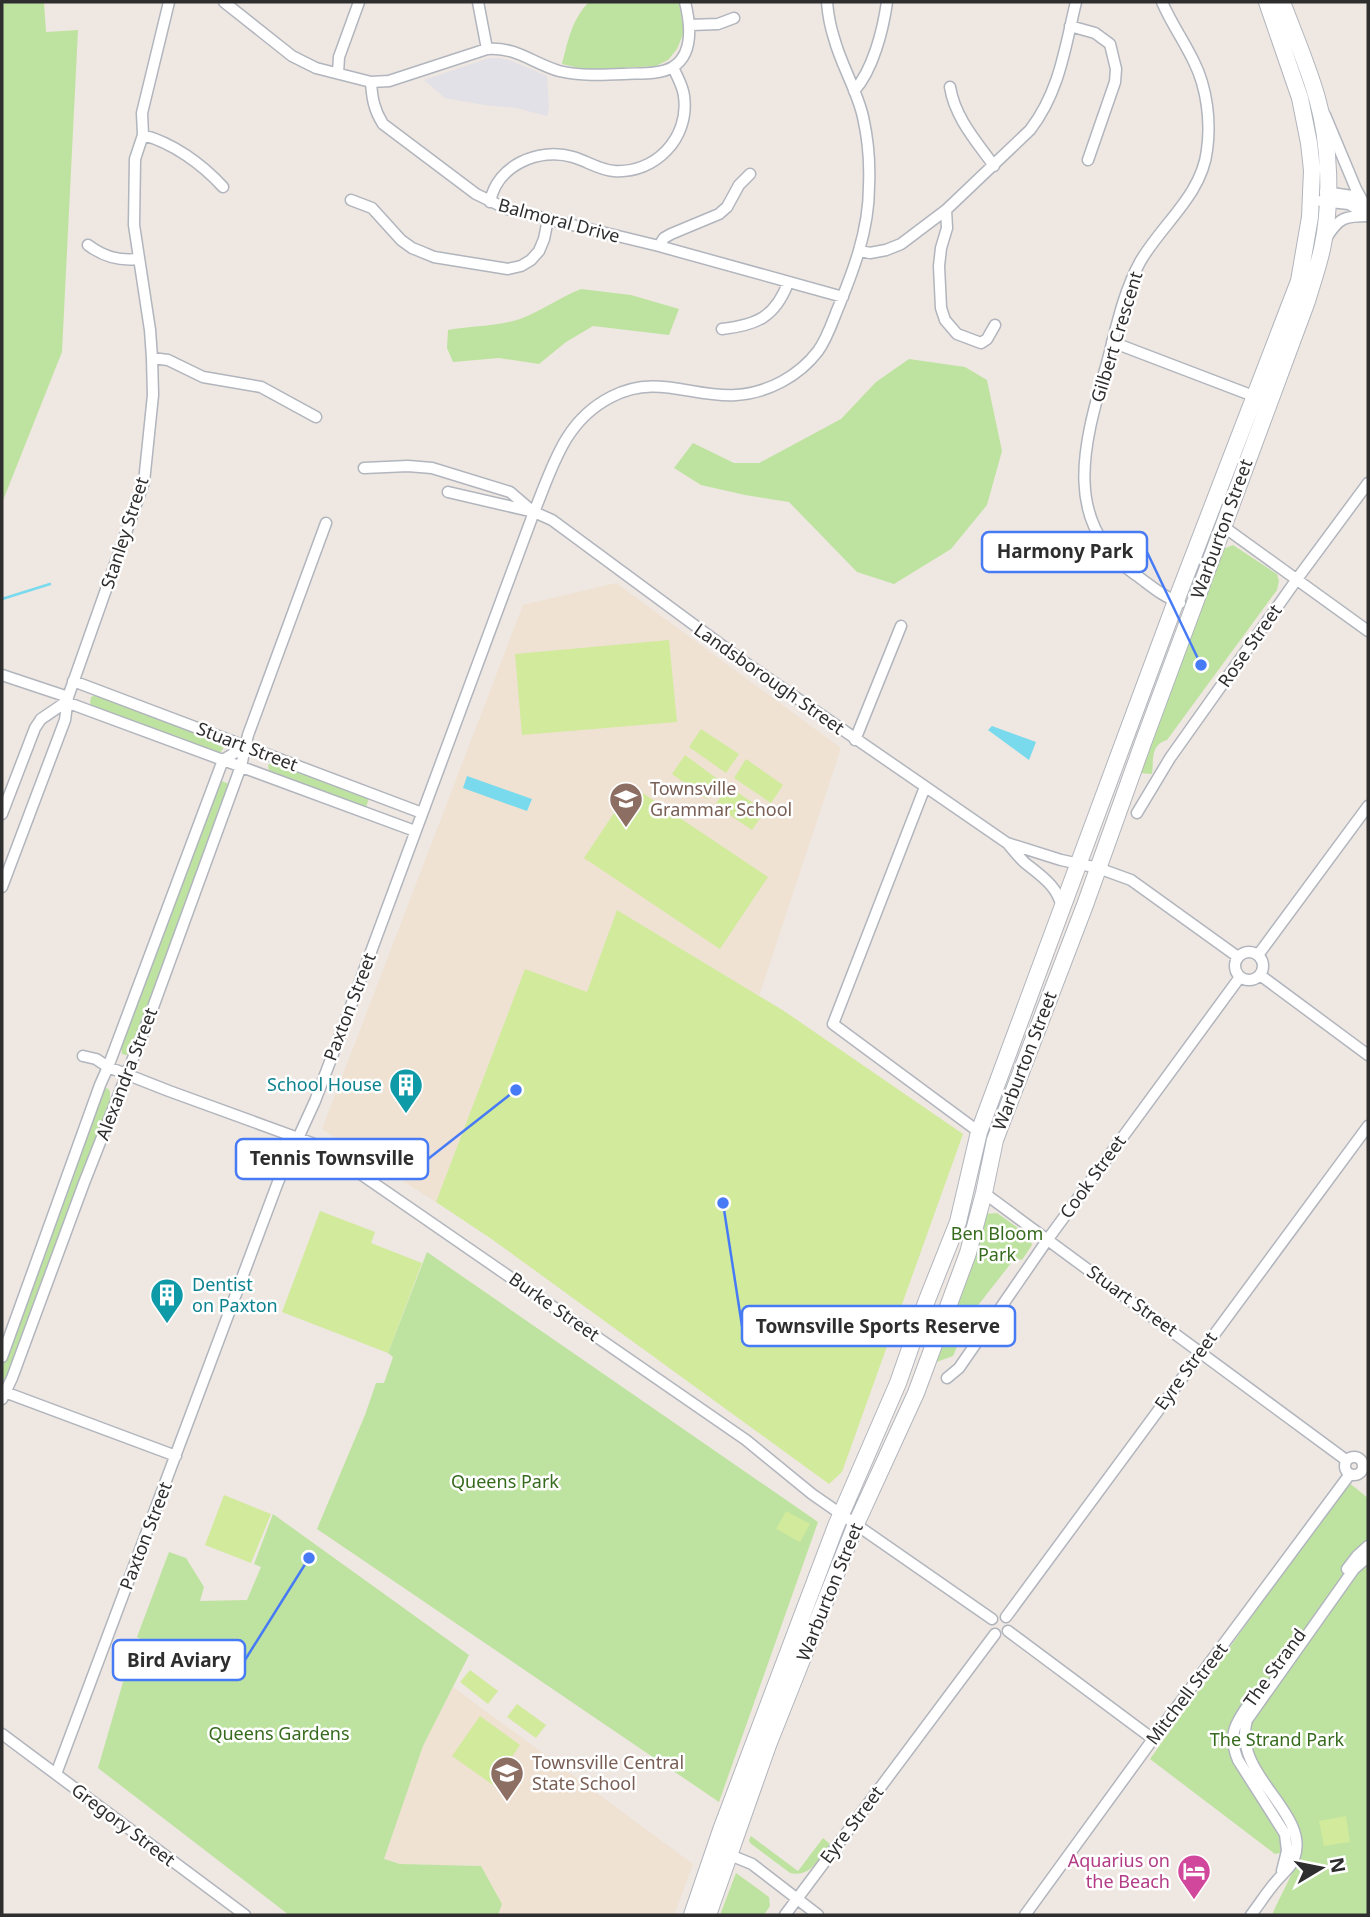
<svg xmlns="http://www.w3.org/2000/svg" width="1370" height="1917" viewBox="0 0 1370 1917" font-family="'Noto Sans',sans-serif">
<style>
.industrial{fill:#e2e1e8}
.education{fill:#efe2d2}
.green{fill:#bee3a0}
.pitch{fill:#d1ea9c}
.water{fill:#78daec}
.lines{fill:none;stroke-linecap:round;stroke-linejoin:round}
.stream{stroke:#78daec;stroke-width:2.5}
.street-casing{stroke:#b1b5bd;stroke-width:13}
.secondary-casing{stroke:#b1b5bd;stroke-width:18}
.street{stroke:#fff;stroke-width:10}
.secondary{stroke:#fff;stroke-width:16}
.labels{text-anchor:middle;stroke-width:5;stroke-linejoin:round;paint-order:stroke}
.street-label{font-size:18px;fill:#2e2e2e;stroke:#fff}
.education-label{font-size:18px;fill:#785e54;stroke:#fff;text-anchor:start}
.culture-label{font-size:18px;fill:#0d838f;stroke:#fff;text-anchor:end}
.park-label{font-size:18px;fill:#366b1d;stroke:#fff}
.hotel-label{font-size:18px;fill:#b23c85;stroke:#fff;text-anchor:end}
.leader{fill:none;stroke:#477bf6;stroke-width:2.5}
.callout-dot{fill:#477bf6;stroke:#fff;stroke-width:2.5}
.callout{fill:#fff;stroke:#477bf6;stroke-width:2.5}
.callout-label{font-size:19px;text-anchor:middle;font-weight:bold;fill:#2e2e2e}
</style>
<rect width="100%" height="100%" fill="#efe7e1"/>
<path class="industrial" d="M489 58H500L512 61 547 76 549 108 547 116 516 108 484 105 445 98 424 80Z"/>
<path class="education" d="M616 583 841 748 759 996 617 910 587 993 525 970 436 1202 322 1129 523 605Z
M453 1687 693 1864 674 1915H498L502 1904 481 1866 400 1864 384 1859 423 1746Z"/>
<path class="green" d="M2 2H44L46 32 78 30 62 352 2 503Z
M589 2H679L684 32 677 49 668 60 656 66 588 70 562 64C568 41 572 19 589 2Z
M581 289 631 295 679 309 669 335 593 326 566 342 539 364 499 358 453 362 447 348 448 330C470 326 499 326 520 319 542 311 560 297 581 289Z
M909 359 965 367 987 380 1002 451 987 505 951 549 894 584 857 572 789 502 745 495 701 485 674 468 693 443 734 463H759L841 419 876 382Z
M1233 545 1277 574 1279 581 1277 590 1167 740C1150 745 1154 760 1152 774L1140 773 1221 550Z
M96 695 223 742 225 746 220 753H218L92 707 90 703 91 697Z
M273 762 369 797 366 808 269 771 268 765Z
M219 780 229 784 136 1037 129 1054 126 1055 122 1054 121 1045Z
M107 1088 110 1091V1100L10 1368 5 1379 2 1381 4 1356 104 1090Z
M997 1213 1029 1236 1032 1245 1022 1260 1015 1258 958 1331 959 1342 953 1356 931 1364 984 1214Z
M427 1252 818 1522 719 1802 317 1529 365 1415 376 1383H384L393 1357 388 1353Z
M1348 1482 1368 1498V1915H1272C1281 1893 1296 1871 1300 1849L1275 1854 1150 1759Z
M273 1514 469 1655 423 1746 384 1859 400 1864 481 1866 502 1904 498 1915H289L98 1768 123 1682 146 1642 137 1637 169 1552 186 1558 204 1587 200 1601 247 1600 261 1567 254 1564Z
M751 1836 798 1871 823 1838 830 1844C819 1858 811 1878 790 1873L750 1843 749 1840Z
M736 1873 769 1897 770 1906 764 1915H720Z"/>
<path class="pitch" d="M669 640 677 722 522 735 515 654Z
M701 729 739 754 726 773 689 747Z
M685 755 719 780 707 799 672 774Z
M746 759 783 785 771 803 734 778Z
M632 786 768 877 720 949 584 858Z
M728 786 765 811 752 830 715 805Z
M617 910 784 1011 963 1134 842 1472 829 1484 493 1240 436 1202 525 969 587 992Z
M320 1211 375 1232 371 1243 422 1263 388 1353 282 1312Z
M224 1495 271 1514 251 1563 205 1545Z
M786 1511 810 1524 800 1542 776 1529Z
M470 1670 498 1691 488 1704 460 1682Z
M517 1704 546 1725 536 1738 507 1717Z
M480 1716 520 1745 493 1785 452 1756Z
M1346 1816 1350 1842 1324 1846 1319 1821Z"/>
<path class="water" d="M992 726 1036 742 1029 760 988 730Z
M467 776 532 799 527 811 463 788Z"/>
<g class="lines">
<path class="stream" d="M2 599 50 584"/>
<g class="street-casing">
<path id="street" d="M224 2 292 56 316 68 371 82 389 81 487 49C515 46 534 64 559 71 580 76 603 75 624 74 639 73 659 75 673 67 695 53 690 22 685 2
M478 2 487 49
M1162 2C1171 23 1184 41 1194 62 1207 88 1211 122 1207 150 1202 195 1161 225 1140 262 1123 293 1116 329 1107 363 1086 437 1058 522 1136 575 1150 585 1163 597 1180 603
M690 25 718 24 734 18
M1070 26 1095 33 1110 44 1116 69 1115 82 1088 160
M338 73 339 57 359 2
M371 82C372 98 374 110 383 124L476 194 507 209 659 246 843 297
M950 87C955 118 977 142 994 166
M854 91C873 70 883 30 887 2
M1325 115 1356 189 1362 200 1368 206
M143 135C173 143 202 164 223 187
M1325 192 1352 196 1362 200
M351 200 372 208 401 240 412 248 422 252 434 257 508 269 521 266 531 260 539 251 544 239 548 219
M1321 201 1349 204 1368 216
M490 202C497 165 539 147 573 157 587 161 599 170 614 171 655 174 690 138 684 96 683 86 677 77 673 67
M946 210 947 228 941 248 939 266 941 308 945 320 957 334 981 343 987 339 995 325
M1327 237C1339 217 1346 216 1368 216
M88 245C104 257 119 261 138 259
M659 246 664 238 671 234 719 214 727 207 739 185 750 174
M860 251 870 253 886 250 901 244 946 210 1030 130C1060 91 1065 47 1076 2
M722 329C757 325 775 317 788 283
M1112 342 1256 397
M152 358 168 360 203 377 261 387 316 417
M364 468 408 466 432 468 510 492 531 510
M448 492 534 512 552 520 743 661 1007 843 1061 860 1098 868 1131 880 1238 957
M1224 527 1368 631
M2 675 68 697
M73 681 422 813
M855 740 901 626
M925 787 833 1024 979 1132
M1137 813 1170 758 1297 579 1368 483
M2 814 35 728 41 719 66 702 415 831
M1009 845C1014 851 1019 857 1024 862 1041 876 1058 886 1062 908
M2 887 65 720 68 697 144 482 153 395 152 358 150 330 134 225 135 159 143 135 142 113 169 2
M1235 966a14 14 0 1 1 28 0a14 14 0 1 1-28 0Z
M1258 955 1368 806
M1260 975 1368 1055
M83 1056 96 1059 108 1067 169 1091 320 1146 746 1440 812 1494 992 1619
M984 1193 1346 1460
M2 1357 100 1085 108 1067 223 760 244 747
M947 1378 959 1368 1048 1239 1240 977
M2 1391 176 1456
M2 1399 12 1378 84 1183 152 1010 241 766 248 735 326 523
M1345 1466a9 9 0 1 1 18 0a9 9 0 1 1-18 0Z
M1347 1569 1357 1556 1368 1546
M1006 1617 1368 1126
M1008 1631 1153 1739
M1251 1701C1236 1722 1227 1734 1238 1760L1285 1834 1287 1851 1282 1871
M2 1734 245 1915
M56 1774 278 1182 315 1101 339 1038 534 512C553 466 564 421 611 397 656 373 693 398 736 395 768 393 799 376 818 351 826 340 831 326 836 313 853 272 869 231 869 186 870 164 868 139 863 117 857 90 841 65 834 38 830 26 828 14 827 2
M730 1855 752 1864 818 1915
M785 1915 995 1634
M1025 1915 1153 1739 1350 1474
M1251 1915C1261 1902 1270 1887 1281 1876 1286 1870 1291 1867 1294 1859 1312 1813 1231 1775 1247 1720L1354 1569 1368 1557"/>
</g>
<g class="secondary-casing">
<path id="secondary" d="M692 1915 721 1830 836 1526 898 1383 927 1300 958 1222 979 1132 1176 601 1299 281 1310 217 1312 170 1309 143 1300 98 1267 2
M708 1915 768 1745 856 1524 916 1393 968 1253 984 1193 995 1140 1085 905 1143 743 1307 301C1312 284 1318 267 1322 249 1332 204 1330 143 1317 98 1308 66 1294 34 1282 2"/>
</g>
<use href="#street" class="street"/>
<use href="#secondary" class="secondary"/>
</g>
<defs>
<g id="school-pin" transform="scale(1.75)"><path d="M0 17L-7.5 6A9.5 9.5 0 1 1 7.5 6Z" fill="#8d6e63" stroke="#fff"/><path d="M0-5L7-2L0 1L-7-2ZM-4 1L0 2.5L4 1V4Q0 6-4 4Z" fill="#fff"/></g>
<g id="building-pin" transform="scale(1.75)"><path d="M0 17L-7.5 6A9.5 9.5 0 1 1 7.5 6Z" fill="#0f9aa8" stroke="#fff"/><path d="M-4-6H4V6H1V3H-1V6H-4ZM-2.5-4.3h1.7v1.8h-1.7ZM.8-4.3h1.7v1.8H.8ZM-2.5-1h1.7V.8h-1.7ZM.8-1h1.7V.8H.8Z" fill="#fff"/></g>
<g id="hotel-pin" transform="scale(1.75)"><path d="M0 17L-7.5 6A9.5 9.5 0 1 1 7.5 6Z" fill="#d1479c" stroke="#fff"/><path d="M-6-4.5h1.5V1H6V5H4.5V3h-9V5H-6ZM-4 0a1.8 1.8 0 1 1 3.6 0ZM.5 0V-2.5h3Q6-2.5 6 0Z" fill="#fff"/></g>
</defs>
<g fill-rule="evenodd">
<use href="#school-pin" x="626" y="799"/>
<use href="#building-pin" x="406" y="1085"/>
<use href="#building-pin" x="167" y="1295"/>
<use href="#school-pin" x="507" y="1773"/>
<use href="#hotel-pin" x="1194" y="1871"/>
</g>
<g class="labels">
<g class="street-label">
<text transform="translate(559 221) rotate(15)" y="6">Balmoral Drive</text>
<text transform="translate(1117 337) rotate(-73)" y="6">Gilbert Crescent</text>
<text transform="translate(1222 529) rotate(-70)" y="6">Warburton Street</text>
<text transform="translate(125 533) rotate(-72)" y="6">Stanley Street</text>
<text transform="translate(1250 646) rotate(-55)" y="6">Rose Street</text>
<text transform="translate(769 679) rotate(35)" y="6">Landsborough Street</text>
<text transform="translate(247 747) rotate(21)" y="6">Stuart Street</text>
<text transform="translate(350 1007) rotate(-69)" y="6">Paxton Street</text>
<text transform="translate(1025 1061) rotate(-69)" y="6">Warburton Street</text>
<text transform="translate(127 1074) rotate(-69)" y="6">Alexandra Street</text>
<text transform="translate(1093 1177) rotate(-54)" y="6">Cook Street</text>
<text transform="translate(1132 1301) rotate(36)" y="6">Stuart Street</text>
<text transform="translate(554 1307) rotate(35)" y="6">Burke Street</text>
<text transform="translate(1186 1371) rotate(-54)" y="6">Eyre Street</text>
<text transform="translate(146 1536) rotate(-69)" y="6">Paxton Street</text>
<text transform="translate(830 1592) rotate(-68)" y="6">Warburton Street</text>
<text transform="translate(1275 1668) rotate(-54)" y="6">The Strand</text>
<text transform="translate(1187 1694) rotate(-53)" y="6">Mitchell Street</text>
<text transform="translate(123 1825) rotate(37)" y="6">Gregory Street</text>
<text transform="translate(852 1825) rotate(-53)" y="6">Eyre Street</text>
</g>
<g class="education-label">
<text x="650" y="795">Townsville<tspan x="650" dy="21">Grammar School</tspan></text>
<text x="532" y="1769">Townsville Central<tspan x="532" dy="21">State School</tspan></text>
</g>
<g class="culture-label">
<text x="382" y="1091">School House</text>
<text x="192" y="1291" text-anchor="start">Dentist<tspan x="192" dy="21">on Paxton</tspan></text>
</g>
<g class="park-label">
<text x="997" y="1240">Ben Bloom<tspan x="997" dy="21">Park</tspan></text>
<text x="505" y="1488">Queens Park</text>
<text x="279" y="1740">Queens Gardens</text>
<text x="1277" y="1746">The Strand Park</text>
</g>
<g class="hotel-label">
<text x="1170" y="1867">Aquarius on<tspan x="1170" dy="21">the Beach</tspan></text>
</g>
</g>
<path class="leader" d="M1201 665L1147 552M516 1090L428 1159M723 1203L742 1326M309 1558L245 1660"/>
<g class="callout-dot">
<circle cx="1201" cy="665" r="7"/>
<circle cx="516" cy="1090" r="7"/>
<circle cx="723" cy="1203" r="7"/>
<circle cx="309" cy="1558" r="7"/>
</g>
<g class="callout">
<rect x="982" y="532" width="165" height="40" rx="7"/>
<rect x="236" y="1139" width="192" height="40" rx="7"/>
<rect x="742" y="1306" width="273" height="40" rx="7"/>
<rect x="113" y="1640" width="132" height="40" rx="7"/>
</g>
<g class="callout-label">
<text x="1065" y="558">Harmony Park</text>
<text x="332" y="1165">Tennis Townsville</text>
<text x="878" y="1333">Townsville Sports Reserve</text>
<text x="179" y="1667">Bird Aviary</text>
</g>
<rect width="1370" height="1917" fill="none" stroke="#2e2e2e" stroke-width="7"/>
<g transform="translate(1321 1868) rotate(80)" stroke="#ffffff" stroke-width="5" paint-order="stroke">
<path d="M0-5L12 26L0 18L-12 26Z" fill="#2e2e2e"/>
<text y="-10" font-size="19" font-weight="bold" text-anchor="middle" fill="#2e2e2e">N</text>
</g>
</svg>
